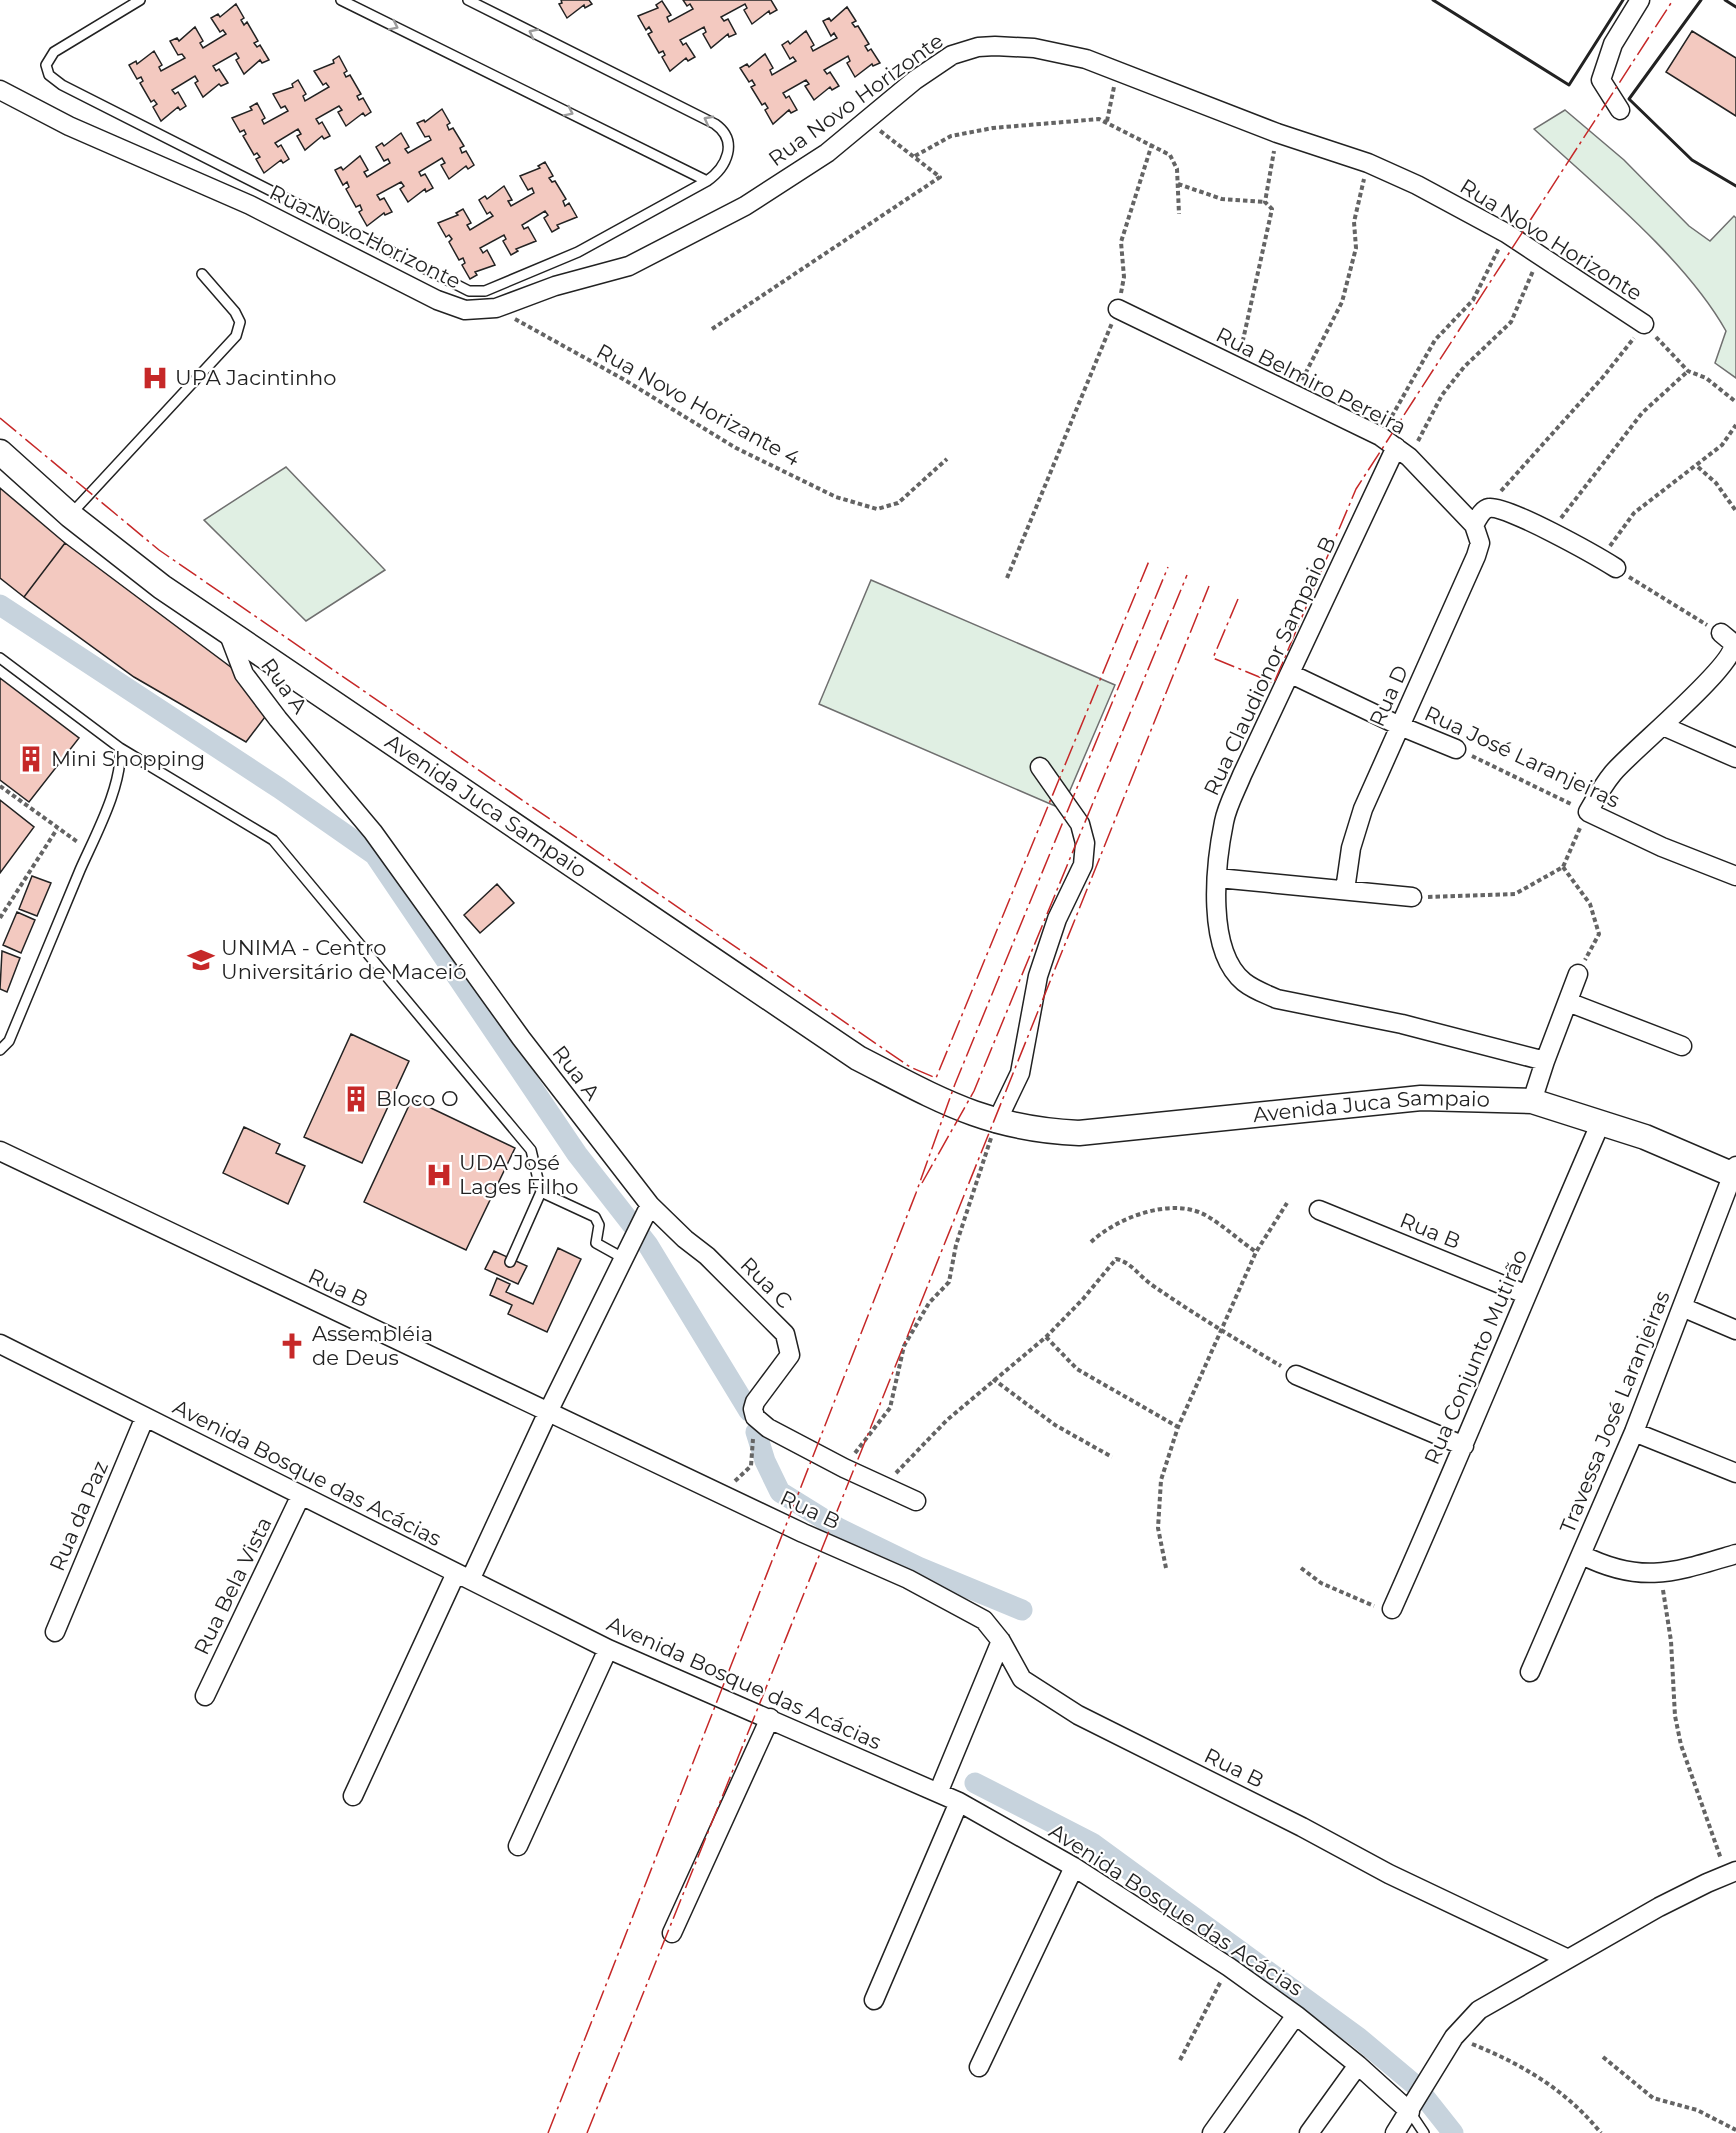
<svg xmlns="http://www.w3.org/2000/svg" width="1736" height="2133" viewBox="0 0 1736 2133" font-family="Montserrat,sans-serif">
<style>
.green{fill:#e0efe3;stroke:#6f6f6f;stroke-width:1.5}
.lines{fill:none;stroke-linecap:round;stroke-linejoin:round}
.canal{stroke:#c7d3dd;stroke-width:21}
.building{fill:#f3c9c0;stroke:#222;stroke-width:1.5}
.lane-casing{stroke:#222;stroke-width:12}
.street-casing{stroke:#222;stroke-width:21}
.secondary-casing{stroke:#222;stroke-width:27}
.path{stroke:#646464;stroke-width:4;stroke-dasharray:4.5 3;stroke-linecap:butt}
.lane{stroke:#fff;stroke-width:9}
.street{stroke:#fff;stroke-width:18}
.secondary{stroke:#fff;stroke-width:24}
.wall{stroke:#222;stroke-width:3}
.power{stroke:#c62828;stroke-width:1.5;stroke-dasharray:21 4.5 3 4.5;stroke-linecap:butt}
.oneway{stroke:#9c9c9c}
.labels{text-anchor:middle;stroke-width:4.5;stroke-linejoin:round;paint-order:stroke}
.street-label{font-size:21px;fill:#222;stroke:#fff}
.poi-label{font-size:21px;fill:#222;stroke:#fff;text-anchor:start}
</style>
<rect width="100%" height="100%" fill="#fff"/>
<path class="green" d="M1565 110 1624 160 1689 226 1710 241 1734 216 1736 218V378L1715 363 1726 331C1685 258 1596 186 1534 129Z
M286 467 385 570 306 621 204 520Z
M871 580 1115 685 1062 809 819 704Z"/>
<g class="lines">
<path class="canal" d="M0 605 279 788 375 855 577 1154 648 1245 749 1411
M756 1432 765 1461 780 1492 838 1528 918 1567 1022 1610
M975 1783 1092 1843 1359 2038 1415 2085 1453 2133"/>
</g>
<path class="building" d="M561 0H589L592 4 585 8 584 5 567 18 559 4 562 3Z
M683 0H771L777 10 770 14 769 11 752 24 744 10 747 8 745 4 721 17 724 21 728 19 736 34 729 37 728 34 711 48 703 34 706 32 704 27 680 40 683 45 686 43 695 57 688 61 686 58 670 71 662 57 665 55 663 51 659 53 648 34 652 32 649 27 646 30 638 16 658 8 656 5 662 1 671 15 667 17 669 22 693 9 690 4 687 6Z
M236 4 244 18 241 20 244 25 247 22 258 41 254 43 257 47 260 45 269 60 262 63 260 60 244 74 236 60 239 58 236 53 213 66 216 71 219 69 228 83 221 86 219 84 203 97 195 83 198 81 195 76 172 90 175 94 178 92 186 106 180 110 178 107 161 121 153 107 157 104 154 100 151 102 140 83 143 81 141 77 137 79 129 65 136 61 137 64 154 51 162 65 159 67 161 71 185 58 182 54 178 55 170 41 177 38 179 41 195 27 203 41 200 43 203 48 226 34 223 30 220 32 211 18 218 14 220 17Z
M847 7 856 21 852 23 855 27 858 26 869 44 865 46 868 51 871 49 880 63 873 66 872 64 855 77 847 63 850 61 848 56 824 70 827 74 830 72 839 86 832 90 830 87 814 100 805 86 809 84 806 80 783 93 786 98 789 96 797 110 791 113 789 110 773 124 765 110 768 108 765 103 762 105 751 87 755 85 752 80 749 82 740 68 747 64 749 67 765 54 773 68 770 70 772 75 796 61 793 57 790 59 782 45 788 41 790 44 806 31 814 45 811 47 813 51 837 38 834 33 831 36 823 21 829 18 831 21Z
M1692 31 1736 58V116L1666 72Z
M339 56 347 71 344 73 346 77 350 75 361 94 357 96 359 100 363 98 371 112 365 116 363 113 346 126 338 112 342 110 339 106 316 119 319 124 322 122 330 136 324 139 322 136 305 150 297 136 301 134 298 129 275 143 278 147 281 145 289 159 283 163 281 160 264 173 256 159 260 157 257 153 254 155 243 136 246 134 244 130 240 132 232 118 252 110 250 107 257 103 265 118 262 120 264 124 288 111 285 106 281 108 273 94 293 87 292 84 298 80 306 94 303 96 305 101 329 87 326 83 323 85 314 71 334 63 333 60Z
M442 109 450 123 447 125 449 130 453 128 464 146 460 148 462 153 466 151 474 165 468 169 466 166 449 179 441 165 445 163 442 158 419 172 421 176 425 174 433 188 426 192 425 189 408 202 400 189 404 186 401 182 377 195 380 200 384 198 392 212 385 215 384 213 367 226 359 212 362 210 360 205 356 207 346 189 349 187 347 182 343 185 335 170 341 167 343 170 360 156 368 170 364 172 367 177 390 163 388 159 384 161 376 147 382 143 384 146 401 133 409 147 405 149 408 153 431 140 429 136 425 137 417 123 424 120 425 122Z
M545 162 553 176 549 178 552 182 555 181 566 199 563 201 565 206 569 203 577 217 557 225 559 228 552 232 544 218 548 215 545 211 522 225 524 229 528 227 536 241 516 249 518 251 511 255 503 241 506 239 504 235 480 248 483 253 487 250 495 265 475 272 477 275 470 279 462 265 465 263 463 258 459 260 449 242 452 239 449 235 446 237 438 223 458 215 456 213 463 209 471 223 467 225 470 230 493 216 490 212 487 214 479 200 485 196 487 199 504 186 512 200 508 201 511 206 534 193 532 188 528 190 520 176 540 168 538 166Z
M0 488 65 543 24 597 0 578Z
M65 543 236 671 265 717 246 742 134 677 24 597Z
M0 678 79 738 29 802 0 780Z
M0 800 34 827 0 873Z
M32 876 51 883 37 916 19 909Z
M497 884 514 903 480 933 464 915Z
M17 912 35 920 21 953 3 945Z
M2 951 20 958 7 992 0 989Z
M351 1034 409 1061 362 1163 304 1137Z
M412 1099 515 1148 466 1250 364 1202Z
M244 1127 280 1144 276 1153 305 1166 288 1204 223 1173Z
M558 1248 581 1259 547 1332 508 1314 512 1305 490 1295 497 1278 510 1284 506 1292 533 1304Z
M494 1251 527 1266 518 1284 485 1269Z"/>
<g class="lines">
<g class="lane-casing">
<path id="lane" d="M140 0 54 52 46 65 49 75 62 85 469 291H485L578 252 707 181C727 167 739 141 715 124L468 0
M341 0 707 181
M71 514 236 336 240 322 235 312 202 274
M0 658 120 748C123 785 95 836 80 870 56 927 33 984 9 1041L0 1050
M120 748 273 840 531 1150 541 1192 510 1262
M541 1192 595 1217 599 1225 596 1243 623 1258
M1410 2112 1424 2133"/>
</g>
<g class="street-casing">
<path id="street" d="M0 90 69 126 250 205 437 300 465 310 496 308 555 286 629 266 745 206 827 153 915 80 952 55 978 47 995 46 1034 48 1086 59 1277 133 1368 163 1417 185 1506 233 1644 324
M1620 110 1601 80 1613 44 1640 0
M1118 309 1380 436 1409 457 1474 525C1477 520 1482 509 1489 508 1507 505 1597 556 1616 568
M1396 447 1242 775C1236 790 1227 806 1224 822 1215 866 1206 951 1244 982 1254 990 1266 994 1277 999L1402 1024 1545 1061 1532 1101
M228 632 244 674 278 719 373 832 521 1038 650 1205 685 1239 707 1256 785 1334 790 1355 755 1402 753 1409 755 1417 768 1428 844 1468 916 1501
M1721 633 1733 643C1736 666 1632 750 1613 773 1603 785 1596 798 1588 812L1662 847 1736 876
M1291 674 1400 726 1456 749
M1663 726 1736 758
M1218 878 1412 897
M1345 890 1351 848 1363 809 1476 556 1480 543 1474 525
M1568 1002 1682 1046
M1545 1061 1578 974
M996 1123 1020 1073 1038 976 1057 919 1083 865 1085 843 1080 824 1040 767
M0 1151 803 1533 908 1579 984 1620 1001 1641 1022 1679 1078 1715 1302 1827 1389 1874 1566 1958
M1319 1210 1525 1294
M1682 1307 1736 1330
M0 1344 608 1649 959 1802 1074 1867 1229 1967 1296 2015 1358 2065 1410 2112
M1296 1375 1464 1446
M1634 1432 1736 1473
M1582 1555C1642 1585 1675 1572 1736 1554
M471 1578 548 1412 650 1205
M1392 1609C1464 1448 1530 1284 1601 1122
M55 1632 145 1417
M1530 1672 1634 1432 1736 1166
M205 1696 301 1495
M938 1793 1001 1641
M353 1796 456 1573
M518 1846 608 1649
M672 1933 770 1718
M874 2000 959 1802
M979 2067 1074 1867
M1212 2133 1296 2015
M1309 2133 1358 2065
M1395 2133 1454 2037 1479 2010 1659 1907 1707 1883 1736 1871"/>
</g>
<g class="secondary-casing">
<g id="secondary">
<path id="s1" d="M0 452 70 515 162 587 858 1058C938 1099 986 1129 1079 1133L1421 1098 1532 1101 1645 1137 1736 1176"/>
</g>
</g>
<path class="path" d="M1107 121 1114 87
M915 156 951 136 993 128 1099 119 1170 155 1177 169 1179 214
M1178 184 1222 199 1265 202
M1121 293 1124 277 1121 242 1152 144
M515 319 623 379 736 448 836 497 877 509 898 503 947 459
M712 329 940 177 879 130
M1656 337 1688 371 1706 378 1736 402
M1241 349 1272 209 1265 202 1274 151
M1302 380 1342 302 1356 248 1354 222 1364 179
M1388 423 1435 340 1473 300 1499 248
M1418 441 1442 395 1464 367 1511 322 1533 271
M1698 467 1716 483 1736 511
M1501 491 1603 377 1634 338
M1561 518 1642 413 1688 371
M1610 546 1634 513 1722 445 1736 425
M1629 577 1707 625
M1007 578 1112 323
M1472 756 1573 805
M0 786 79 843
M1563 867 1590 904 1599 934 1585 960
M1428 897 1515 894 1563 867 1580 828
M0 918 57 829
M1091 1242C1118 1217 1173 1196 1207 1216 1224 1226 1240 1241 1256 1252
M1046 1337 1077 1369 1178 1427
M993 1379 1055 1425 1112 1457
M855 1453 890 1408 904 1346 929 1303 949 1282 956 1245 991 1138
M896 1473 947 1420 1046 1337 1083 1299 1116 1259C1131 1262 1139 1276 1152 1285 1194 1314 1237 1340 1281 1366
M735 1481 751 1466 753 1439
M1166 1568 1158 1528 1161 1480 1178 1427 1256 1252 1287 1203
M1301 1568 1321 1583 1374 1606
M1663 1590 1671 1641 1675 1716 1681 1745 1721 1859
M1472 2044C1522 2064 1566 2090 1601 2133
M1603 2057 1653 2098 1697 2110 1736 2130
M1180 2060 1221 1981"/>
<use href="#lane" class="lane"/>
<use href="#street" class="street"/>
<use href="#secondary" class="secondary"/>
<path class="wall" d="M1433 0 1569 85 1623 0
M1701 0 1629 99 1692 160 1736 186
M1725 0 1736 7"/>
<path class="power" d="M0 418 159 550 910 1067 936 1078 1149 561
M1238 599 1213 658 1274 683 1356 489 1673 0
M922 1183 974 1091 1187 575
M548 2133 916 1193 955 1084 1168 567
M587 2133 1209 586"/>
</g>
<defs><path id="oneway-chevron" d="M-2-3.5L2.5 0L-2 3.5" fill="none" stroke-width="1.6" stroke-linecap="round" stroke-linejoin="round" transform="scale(1.5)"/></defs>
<g class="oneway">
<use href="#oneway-chevron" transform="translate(394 26) rotate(26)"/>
<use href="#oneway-chevron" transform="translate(533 33) rotate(-153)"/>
<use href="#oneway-chevron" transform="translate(569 112) rotate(26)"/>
<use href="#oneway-chevron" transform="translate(708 120) rotate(-152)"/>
</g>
<defs>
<g id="hospital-bare" transform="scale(2.07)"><path d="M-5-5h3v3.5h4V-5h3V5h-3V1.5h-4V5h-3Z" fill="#c62828" stroke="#fff" stroke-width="2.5" paint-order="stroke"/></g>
<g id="building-bare" transform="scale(2.07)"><path d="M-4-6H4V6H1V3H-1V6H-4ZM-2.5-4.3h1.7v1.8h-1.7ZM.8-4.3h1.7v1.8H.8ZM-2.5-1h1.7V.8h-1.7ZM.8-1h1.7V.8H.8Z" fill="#c62828" stroke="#fff" stroke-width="2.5" paint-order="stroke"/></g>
<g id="university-bare" transform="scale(2.07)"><path d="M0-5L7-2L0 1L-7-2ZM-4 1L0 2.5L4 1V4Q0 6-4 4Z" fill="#c62828" stroke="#fff" stroke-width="2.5" paint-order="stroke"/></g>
<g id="church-bare" transform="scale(2.07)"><path d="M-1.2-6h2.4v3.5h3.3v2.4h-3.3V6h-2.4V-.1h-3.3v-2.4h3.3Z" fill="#c62828" stroke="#fff" stroke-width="2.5" paint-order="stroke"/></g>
</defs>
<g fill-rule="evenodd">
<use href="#hospital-bare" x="155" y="378"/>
<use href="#building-bare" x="31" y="759"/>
<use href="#university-bare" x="201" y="960"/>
<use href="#building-bare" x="356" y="1099"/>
<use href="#hospital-bare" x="439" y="1175"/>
<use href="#church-bare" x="292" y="1346"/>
</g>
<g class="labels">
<g class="street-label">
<text transform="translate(856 100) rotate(-36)" y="7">Rua Novo Horizonte</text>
<text transform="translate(365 237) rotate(26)" y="7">Rua Novo Horizonte</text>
<text transform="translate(1551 240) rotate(32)" y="7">Rua Novo Horizonte</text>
<text transform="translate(1311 381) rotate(27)" y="7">Rua Belmiro Pereira</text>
<text transform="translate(698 405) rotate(29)" y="7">Rua Novo Horizante 4</text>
<text transform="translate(1270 666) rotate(-65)" y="7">Rua Claudionor Sampaio B</text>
<text transform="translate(284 686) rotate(54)" y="7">Rua A</text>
<text transform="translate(1389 696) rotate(-66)" y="7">Rua D</text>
<text transform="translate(1522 757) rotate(25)" y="7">Rua José Laranjeiras</text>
<text dy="7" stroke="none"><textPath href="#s1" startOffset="602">Avenida Juca Sampaio</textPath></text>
<text transform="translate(576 1073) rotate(52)" y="7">Rua A</text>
<text dy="7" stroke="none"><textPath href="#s1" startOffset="1581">Avenida Juca Sampaio</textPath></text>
<text transform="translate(1430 1231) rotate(22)" y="7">Rua B</text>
<text transform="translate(766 1283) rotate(45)" y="7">Rua C</text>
<text transform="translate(338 1288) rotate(25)" y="7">Rua B</text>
<text transform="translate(1476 1357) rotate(-67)" y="7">Rua Conjunto Mutirão</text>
<text transform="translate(1615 1412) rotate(-68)" y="7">Travessa José Laranjeiras</text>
<text transform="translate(307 1473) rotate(27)" y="7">Avenida Bosque das Acácias</text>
<text transform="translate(810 1510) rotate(25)" y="7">Rua B</text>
<text transform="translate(79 1516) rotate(-67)" y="7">Rua da Paz</text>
<text transform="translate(233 1586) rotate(-64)" y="7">Rua Bela Vista</text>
<text transform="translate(744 1683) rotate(24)" y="7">Avenida Bosque das Acácias</text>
<text transform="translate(1234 1768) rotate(26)" y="7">Rua B</text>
<text transform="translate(1176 1910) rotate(33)" y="7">Avenida Bosque das Acácias</text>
</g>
<g class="poi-label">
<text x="175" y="385">UPA Jacintinho</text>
<text x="51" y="766">Mini Shopping</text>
<text x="221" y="955">UNIMA - Centro<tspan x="221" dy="24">Universitário de Maceió</tspan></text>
<text x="376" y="1106">Bloco O</text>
<text x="459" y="1170">UDA José<tspan x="459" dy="24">Lages Filho</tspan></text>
<text x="312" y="1341">Assembléia<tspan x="312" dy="24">de Deus</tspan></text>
</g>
</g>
</svg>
